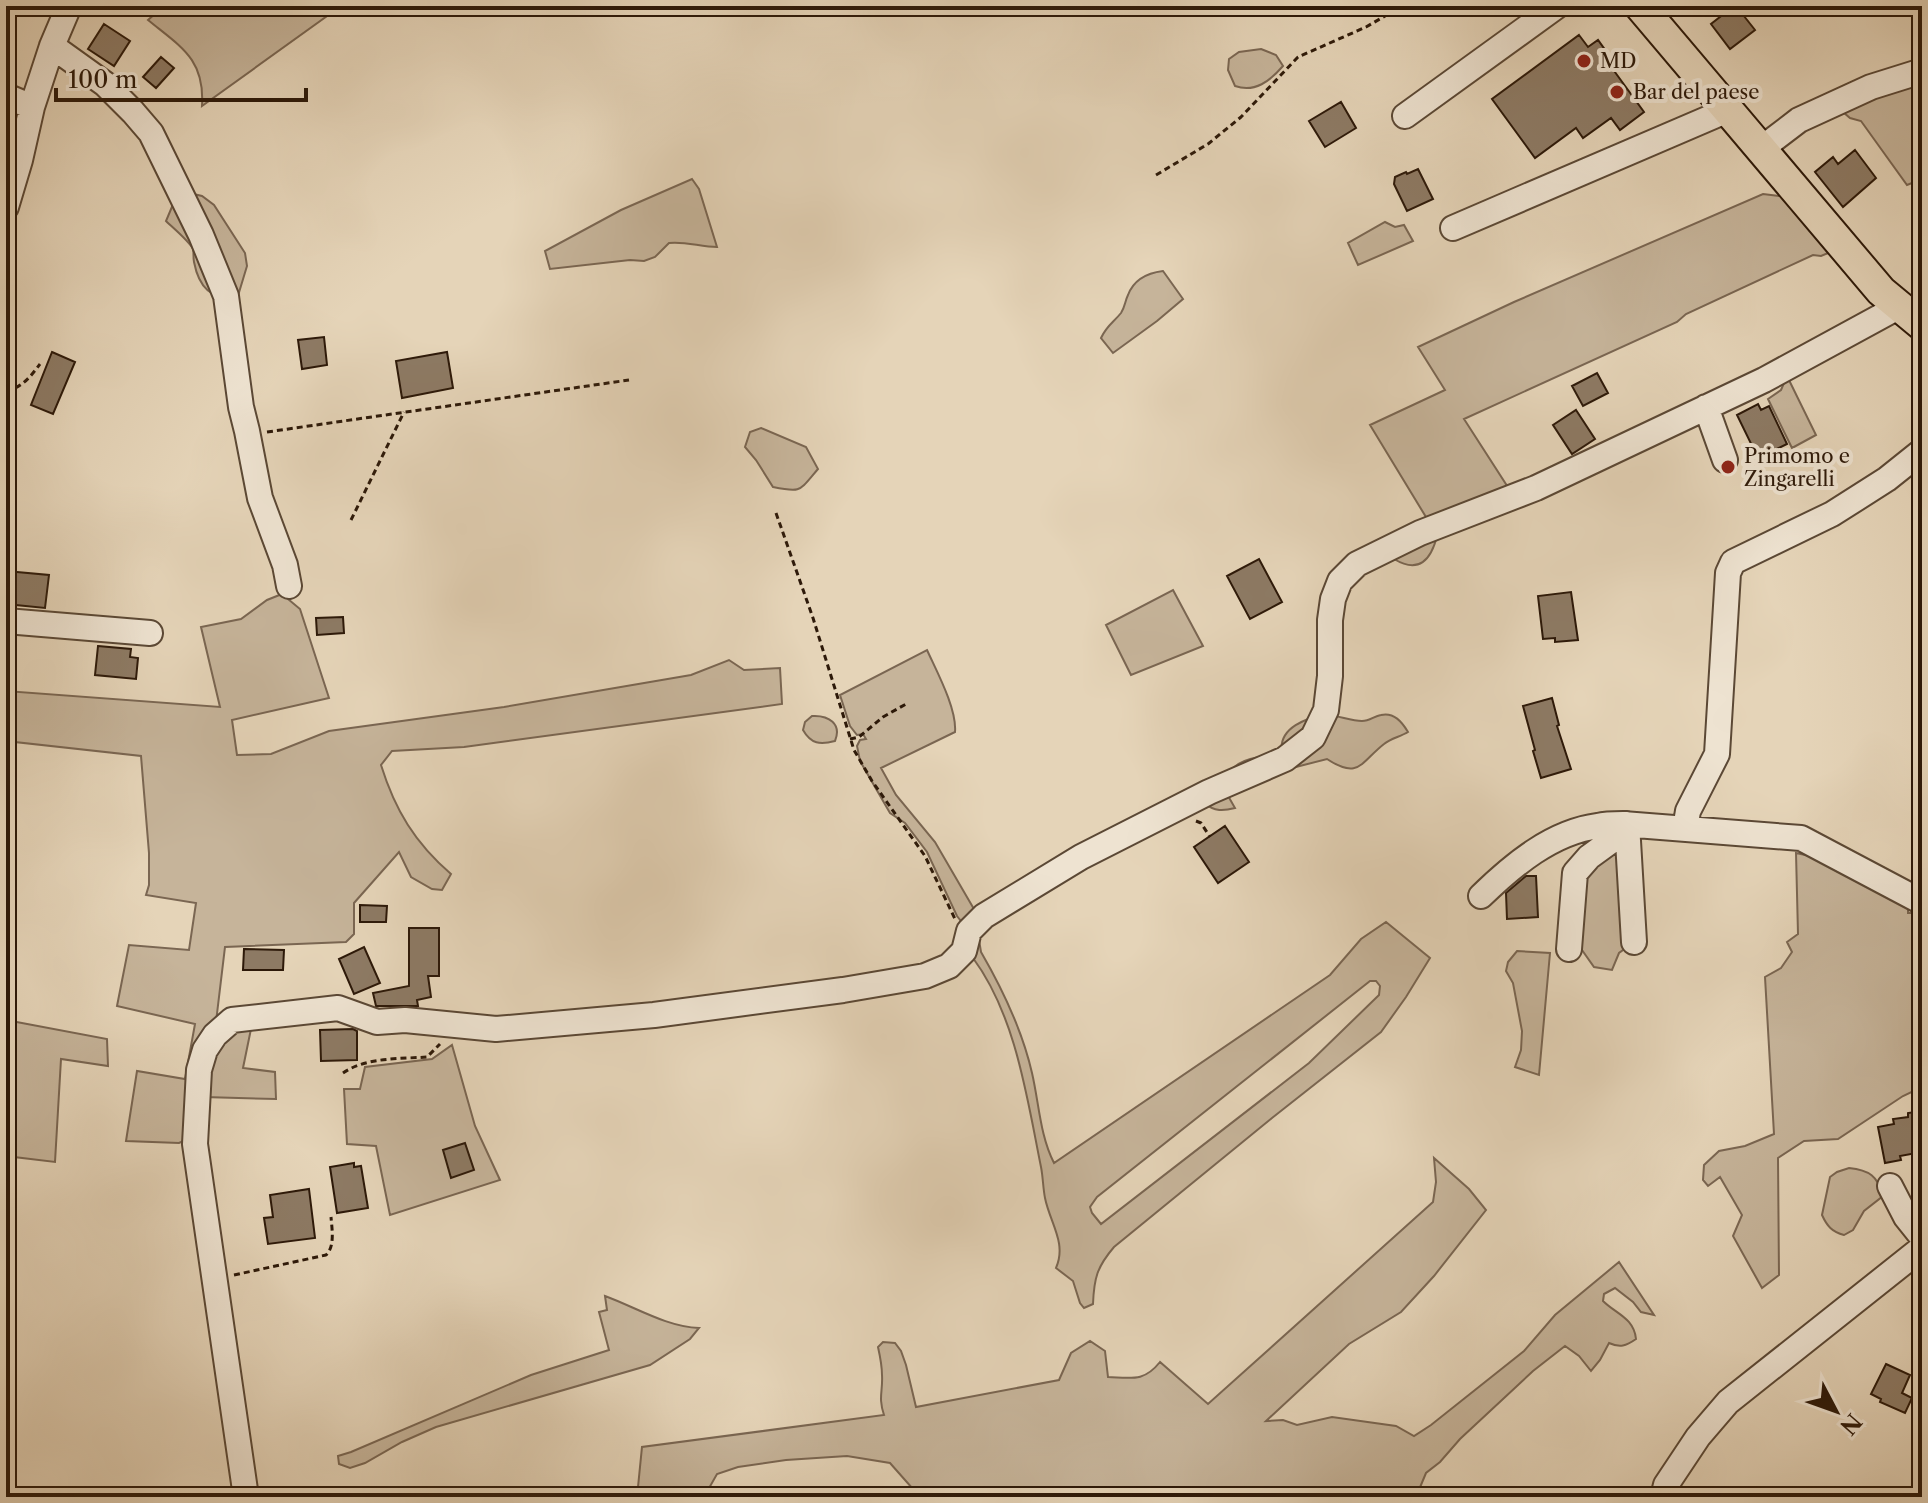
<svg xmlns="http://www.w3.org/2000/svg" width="1928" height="1503" viewBox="0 0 1928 1503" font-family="'Libre Caslon Text',serif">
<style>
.green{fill:#c6b49a;stroke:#7a6652;stroke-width:2;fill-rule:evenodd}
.building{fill:#8d7a64;stroke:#2d1909;stroke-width:2}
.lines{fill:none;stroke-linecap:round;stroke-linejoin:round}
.minor-casing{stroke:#5b4835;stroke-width:28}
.major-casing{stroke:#2d1909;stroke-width:34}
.path{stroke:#2d1909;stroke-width:3;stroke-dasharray:6 4;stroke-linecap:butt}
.minor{stroke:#eee3d1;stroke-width:24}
.major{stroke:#e5d4b8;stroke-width:30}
.poi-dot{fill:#8f2418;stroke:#eee3d1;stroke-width:3}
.labels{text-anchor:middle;stroke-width:8;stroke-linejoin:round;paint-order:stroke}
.poi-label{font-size:20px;fill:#2d1909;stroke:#eee3d1;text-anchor:start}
</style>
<rect width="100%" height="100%" fill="#e5d4b8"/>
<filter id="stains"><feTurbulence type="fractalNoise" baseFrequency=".0025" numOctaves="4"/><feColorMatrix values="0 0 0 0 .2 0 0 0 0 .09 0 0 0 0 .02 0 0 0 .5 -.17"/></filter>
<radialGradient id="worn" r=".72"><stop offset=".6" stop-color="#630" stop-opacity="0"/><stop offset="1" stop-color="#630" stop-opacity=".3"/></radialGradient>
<path class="green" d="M164 6H341L202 106C205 59 181 47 148 20Z
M1261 49 1276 55 1283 66C1270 81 1255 93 1235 86L1228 70 1229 59 1239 52Z
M1922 77V179L1907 185 1861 121 1850 118 1843 112 1844 86 1854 81 1867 83Z
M692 179 699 189 717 247C701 247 685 241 669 243L655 257 644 261 630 260 550 269 545 251 621 210Z
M189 193 202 196 214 205 245 253 247 266 237 299C211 299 199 288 194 262 193 258 194 253 193 249 189 241 173 228 166 221L174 202Z
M1763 194 1779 196 1787 195 1833 251 1821 256 1813 255 1686 314 1677 322 1464 419 1511 492 1437 536C1431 560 1419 574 1394 559L1391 541C1402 527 1411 521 1429 522L1370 425 1445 390 1418 347 1514 302Z
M1385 222 1395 227 1404 225 1413 241 1358 265 1348 243Z
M1163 271 1183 299 1157 321 1113 353 1101 338C1107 325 1113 323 1121 313 1125 307 1125 301 1128 295 1134 279 1147 273 1163 271Z
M1787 376 1816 435 1792 448 1768 399 1781 390Z
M761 428 806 447 818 469C799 491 802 493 773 487L756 460 745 447 750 432Z
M1173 590 1203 646 1131 675 1106 625Z
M282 594 300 609 329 698 232 720 237 755 271 754 329 731 504 707 691 675 729 660 744 670 780 668 782 704 464 747 392 751 381 765C395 810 415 843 451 874L442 890 432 889 411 877 399 852 354 903V934L346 942 225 947 216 1022 190 1138 179 1143 126 1141 137 1071 185 1079 195 1024 117 1006 129 945 189 950 196 903 146 895 149 885V853L141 756 6 741V691L220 707 201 627 241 619 267 600Z
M927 650C937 672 957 709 955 732L881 768 896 795 935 842 978 916 965 926 957 916 927 852 905 823 890 813 860 761 857 746 860 740 866 739 863 734 857 735 850 726 840 695Z
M1328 715C1340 716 1351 721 1362 721 1370 721 1374 716 1381 715 1394 712 1402 722 1408 732 1400 737 1391 738 1384 744 1361 762 1359 780 1327 759L1292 768 1227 794 1235 808C1224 811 1214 812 1205 803 1233 765 1233 758 1282 754 1277 727 1308 717 1328 715Z
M812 716C829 715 842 724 835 741 820 745 811 744 803 730L805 722Z
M1621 841 1630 945 1619 953 1612 970 1594 967 1582 950 1576 937 1583 873Z
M1796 853 1810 856 1908 907V913H1915L1917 1018H1922V1087L1903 1096 1838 1139 1804 1141 1778 1158 1779 1275 1762 1288 1733 1236 1742 1215 1720 1177 1708 1186 1703 1180 1704 1165 1719 1151 1745 1146 1774 1134 1765 977 1781 968 1792 952 1787 942 1798 934Z
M1386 922 1430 958 1406 997 1381 1032 1272 1118 1114 1247C1097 1267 1094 1278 1093 1304L1084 1308 1080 1303 1073 1281 1056 1268C1067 1243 1050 1223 1045 1198 1043 1188 1043 1177 1041 1167 1027 1098 1016 1016 973 958L979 940 981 952C1003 990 1022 1029 1032 1073 1039 1103 1040 1136 1054 1163L1330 975 1361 939ZM1370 981H1376L1380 986 1379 995 1309 1063 1101 1224 1092 1213 1090 1207 1097 1197Z
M1517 951 1550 953 1539 1075 1515 1067 1521 1050 1522 1031 1513 983 1506 971 1508 962Z
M6 1020 107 1039 108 1066 61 1059 55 1162 6 1156Z
M252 1024 243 1068 275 1072 276 1099 204 1097 221 1034Z
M452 1045 475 1126 500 1180 390 1215 376 1146 347 1144 344 1089H360L365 1067 432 1059Z
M1434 1158 1469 1189 1486 1210 1434 1276 1401 1312 1349 1344 1266 1421 1283 1420 1297 1425 1332 1417 1396 1426 1414 1436 1431 1425 1524 1351 1555 1315 1619 1262 1654 1315 1641 1312 1633 1302 1615 1288 1604 1294 1603 1301C1616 1314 1634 1318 1636 1339 1626 1346 1620 1348 1609 1343L1600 1360 1591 1371 1579 1356 1565 1346 1533 1371 1460 1439 1440 1462 1426 1473 1416 1497H920L890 1463 847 1456 786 1460 738 1467 717 1474 704 1497H637L642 1447 884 1415C878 1397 883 1392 882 1375 882 1365 880 1356 878 1347L883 1342 895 1343 901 1351 906 1365 916 1407 1059 1380 1071 1353 1090 1341 1105 1351 1108 1377C1132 1378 1144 1382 1160 1362L1208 1404 1433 1202 1436 1182Z
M1849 1168C1869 1170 1878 1176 1883 1196L1864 1211 1853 1230 1844 1235C1832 1232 1827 1226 1822 1215L1830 1177 1837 1172Z
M605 1296C635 1307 667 1327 699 1328L690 1339 650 1365 436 1427 402 1442 365 1463 350 1468 339 1464 338 1456 351 1452 531 1375 609 1350 599 1312 607 1310Z"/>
<path class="building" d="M1734 6H1736L1755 30 1730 49 1711 24Z
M104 24 130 41 114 66 88 49Z
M1579 35 1588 47 1598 40 1616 65 1612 68 1644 112 1620 130 1611 118 1583 138 1576 128 1535 158 1492 99Z
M161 57 174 68 156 88 143 77Z
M1341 102 1356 128 1325 147 1309 121Z
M1855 150 1876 178 1843 207 1815 172 1833 157 1838 164Z
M1418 169 1433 199 1407 211 1394 184 1395 177 1406 172 1407 174Z
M324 337 327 365 302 369 298 340Z
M52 352 75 362 53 414 31 405Z
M447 352 453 388 402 398 396 361Z
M1597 373 1608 393 1583 406 1572 386Z
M1758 404 1761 410 1769 406 1787 444 1758 458 1737 415Z
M1576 410 1595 439 1572 454 1553 425Z
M1259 559 1282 602 1250 619 1227 576Z
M6 571 49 575 45 608 6 604Z
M1571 592 1578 640 1555 642V638L1543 639 1538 596Z
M343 617 344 633 317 635 316 618Z
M98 646 131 649 130 657 138 658 136 679 95 675Z
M1552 698 1559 725 1557 726 1571 769 1541 778 1533 751 1535 750 1523 706Z
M1225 826 1249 862 1218 883 1194 847Z
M1526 876H1536L1538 917 1507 919 1506 893Z
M360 905 387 906 386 922H360Z
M409 928H439V976H428L431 997 417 1000 418 1006H376L373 993 409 986Z
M364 947 380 983 354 994 339 959Z
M244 949 284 950 283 970H243Z
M353 1029 357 1031V1060L321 1061 320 1030Z
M1922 1111V1152L1900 1156 1901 1160 1885 1163 1878 1127 1894 1124 1893 1119 1908 1117V1113Z
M465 1143 474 1170 451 1178 443 1150Z
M354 1163V1167L361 1166 368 1208 337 1213 330 1167Z
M309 1189 315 1238 268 1244 264 1218 273 1217 270 1195Z
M1886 1364 1910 1375 1902 1393 1912 1398 1905 1413 1880 1402 1881 1399 1871 1394Z"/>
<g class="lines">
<g class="minor-casing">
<path id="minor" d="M52 46 105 84 133 112 151 133 201 235 226 296 241 407 247 431 260 498 285 565 289 586
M6 96 32 107
M1405 116 1557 6
M1761 149 1799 120 1871 87 1922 71
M6 207 20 160 32 107 52 46 69 6
M1453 228 1728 110
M1706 407 1725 460
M6 621 150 633
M1627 824 1634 942
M1685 829 1688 811 1717 754 1728 573 1733 562 1832 514 1887 479 1922 451
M1481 896C1513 865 1552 832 1598 826 1606 824 1615 824 1623 824L1801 838 1922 902
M1569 949 1575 873 1589 857 1611 841 1623 824
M1890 1186 1906 1217 1922 1237
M246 1497 195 1144 199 1070 205 1050 215 1035 232 1020 338 1008 377 1022 405 1020 496 1029 654 1015 843 990 925 976 949 966 964 951 969 931 984 916 1081 857 1209 792 1285 759 1313 737 1326 710 1330 676V620L1333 599 1340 581 1357 564 1420 533 1536 488 1764 380 1900 306
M1663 1497 1666 1485 1698 1437 1728 1402 1922 1248"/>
</g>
<g class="major-casing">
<path id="major" d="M1640 6 1881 291 1922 325"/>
</g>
<path class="path" d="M1156 175 1208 144 1241 117 1298 57 1366 27 1385 16 1394 6
M6 391C22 388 31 376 40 364
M267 432 629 380
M776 513 813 618 854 750 872 781 925 856 955 919
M351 520 404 412
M850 739 859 737 883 717 906 704
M1196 821 1201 823 1210 837
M343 1073C366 1057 400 1059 427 1057L440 1044
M234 1275 326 1255C335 1247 332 1229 331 1217"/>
<use href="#minor" class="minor"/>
<use href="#major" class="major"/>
</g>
<g class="poi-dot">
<circle cx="1584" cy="61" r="8"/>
<circle cx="1617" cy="92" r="8"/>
<circle cx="1728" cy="467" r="8"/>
</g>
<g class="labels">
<g class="poi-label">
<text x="1600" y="68">MD</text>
<text x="1633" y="99">Bar del paese</text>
<text x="1744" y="463">Primomo e<tspan x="1744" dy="23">Zingarelli</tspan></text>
</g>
</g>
<rect width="1928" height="1503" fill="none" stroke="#e5d4b8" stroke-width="32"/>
<rect x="8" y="8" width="1912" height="1487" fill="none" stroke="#2d1909" stroke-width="4"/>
<rect x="16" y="16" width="1896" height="1471" fill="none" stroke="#2d1909" stroke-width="2"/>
<g transform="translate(1836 1411) rotate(131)" stroke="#eee3d1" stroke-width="6" paint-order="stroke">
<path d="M0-6L14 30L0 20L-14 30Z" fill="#2d1909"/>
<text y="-12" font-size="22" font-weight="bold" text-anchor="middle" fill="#2d1909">N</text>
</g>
<path d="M56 88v12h250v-12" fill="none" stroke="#2d1909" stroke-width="4"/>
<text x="68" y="88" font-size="24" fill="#2d1909" stroke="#eee3d1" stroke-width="6" paint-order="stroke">100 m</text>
<rect width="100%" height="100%" filter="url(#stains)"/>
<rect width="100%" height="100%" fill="url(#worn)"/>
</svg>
